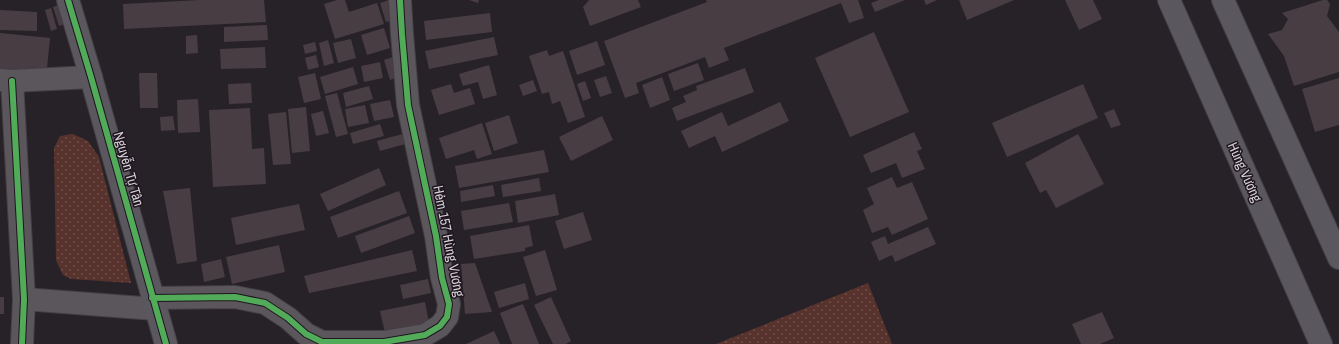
<svg xmlns="http://www.w3.org/2000/svg" width="1339" height="344" viewBox="0 0 1339 344" font-family="'Archivo Narrow',sans-serif">
<style>
.park{fill:url(#park-dots)}
.building{fill:#493d44}
.lines{fill:none;stroke-linecap:round;stroke-linejoin:round}
.street-casing{stroke:#443f44;stroke-width:24}
.secondary-casing{stroke:#443f44;stroke-width:24}
.street{stroke:#5b565b;stroke-width:22}
.secondary{stroke:#5b575e;stroke-width:22}
.cycleway-casing{stroke:#1f1620;stroke-width:8}
.cycleway{stroke:#51ab58;stroke-width:6}
.labels{text-anchor:middle;stroke-width:3;stroke-linejoin:round;paint-order:stroke}
.street-label{font-size:14px;fill:#d7d1d8;stroke:#1f1620}
</style>
<defs>
<pattern id="park-dots" width="8" height="8" patternUnits="userSpaceOnUse"><rect width="8" height="8" fill="#58322c"/><path d="M2 2h.1M6 6h.1" fill="none" stroke="#6f4f4a" stroke-width="1.8" stroke-linecap="round"/></pattern>
</defs>
<rect width="100%" height="100%" fill="#272227"/>
<path class="park" d="M73 134 88 141 99 157 131 283 71 279 63 275 56 260 54 148 60 136Z
M868 283 892 344H716Z"/>
<path class="building" d="M200 0H264L266 22 124 29 123 4Z
M337 0H345L349 12 377 3 384 24 335 39 324 4Z
M389 0 397 19 386 22 380 3Z
M469 0H479L478 3Z
M589 0H638L641 7 590 26 583 7Z
M706 0H858L864 18 849 23 841 3 724 48 729 60 709 68 705 57 636 83 639 93 625 98 604 41 707 2Z
M879 0H905L875 12 871 3Z
M924 0H937L926 5Z
M959 0H1014L967 20Z
M1065 0H1093L1102 19 1079 30Z
M1323 0H1327L1330 4 1327 16 1339 32V72L1294 86 1284 56 1268 34 1282 30 1288 19 1282 13Z
M58 5 64 24 59 26 53 7Z
M51 8 57 29 51 31 45 10Z
M0 10 37 12V31L0 30Z
M490 13 492 32 426 40 424 21Z
M267 25 268 40 224 42V27Z
M384 28 390 48 367 55 361 35Z
M874 32 909 112 850 137 815 58Z
M0 33 50 38 46 78 0 73Z
M197 35 198 53 186 54V36Z
M494 37 498 55 429 69 425 51Z
M351 39 356 58 338 63 333 43Z
M328 40 334 63 324 66 319 43Z
M597 41 605 65 577 75 569 51Z
M315 42 317 51 305 54 303 45Z
M265 47 266 68 221 69 220 49Z
M547 50 549 56 563 51 585 117 568 123 560 101 552 104 549 92 542 94 529 56Z
M316 55 319 67 308 70 305 58Z
M393 57 400 76 390 80 384 60Z
M380 62 383 78 364 82 361 66Z
M698 63 704 80 674 91 668 74Z
M489 65 497 95 483 99 478 82 463 86 459 74Z
M353 67 358 84 325 94 320 77Z
M745 68 754 92 677 121 672 108 686 102 683 96 697 90 696 86Z
M139 73H157L158 108H140Z
M315 73 321 99 304 103 298 77Z
M606 76 612 93 600 97 594 80Z
M662 77 670 100 650 108 642 85Z
M1339 78V125L1315 132 1302 89Z
M533 80 537 91 523 96 519 85Z
M585 81 591 98 583 101 577 84Z
M251 83 252 103 229 104 228 84Z
M451 84 454 93 470 88 475 104 439 115 431 90Z
M1083 84 1098 118 1007 157 992 123Z
M369 86 373 99 346 107 343 93Z
M337 93 348 134 336 137 325 96Z
M198 99 200 132 178 133 177 100Z
M390 100 394 117 374 121 370 104Z
M780 102 789 121 722 152 715 136 689 148 681 131 722 112 728 126Z
M365 105 369 123 348 127 345 109Z
M306 107 310 151 292 153 288 109Z
M250 108 252 149 264 148 266 184 213 187 209 110Z
M1114 109 1121 125 1111 128 1104 113Z
M323 111 329 133 316 136 311 114Z
M286 112 291 164 273 165 268 114Z
M509 115 518 143 494 151 485 123Z
M173 116 175 130 161 131 160 117Z
M602 116 613 140 571 161 559 137Z
M482 123 492 154 477 159 474 150 446 159 439 138Z
M380 124 384 136 353 144 350 133Z
M914 132 922 149 917 151 925 169 902 178 896 163 871 173 863 155Z
M406 133 409 143 380 151 377 141Z
M1078 134 1104 184 1056 208 1046 190 1040 193 1025 163Z
M544 150 549 172 459 188 455 166Z
M379 168 386 185 328 211 320 194Z
M892 177 897 188 912 182 928 219 892 235 888 227 872 233 863 210 874 204 867 188Z
M539 178 541 191 503 197 501 185Z
M493 185 495 196 461 202 460 191Z
M190 188 197 261 177 264 163 191Z
M399 191 407 213 338 238 330 217Z
M555 194 559 215 518 223 515 201Z
M509 203 513 222 464 230 461 211Z
M299 204 305 230 236 245 231 218Z
M583 212 592 240 564 249 555 221Z
M409 216 415 233 361 253 355 236Z
M529 225 533 246 525 248V251L474 259 470 236Z
M928 227 936 244 895 262 892 255 879 261 871 242 885 236 888 244Z
M279 245 285 272 232 284 226 257Z
M412 250 417 271 309 293 304 276Z
M545 250 557 290 536 296 523 257Z
M221 259 225 277 204 282 201 264Z
M475 263 492 312 465 314 461 264Z
M428 279 431 293 403 299 400 285Z
M525 283 529 299 499 308 494 292Z
M0 297H4V314H0Z
M551 297 571 341 566 344H553L534 305Z
M425 302 430 328 386 337 380 311Z
M523 304 539 344H512L500 313Z
M1102 312 1114 338 1100 344H1081L1072 324Z
M494 331 500 344H466Z"/>
<g class="lines">
<g class="street-casing">
<path id="street" d="M0 80 12 81 91 77
M12 81 24 299 22 344
M152 298 235 297 265 303 288 318 306 334 322 342H384L425 335 440 326 447 317 449 304 442 278 436 236 408 105 402 34 400 0
M24 299 155 309"/>
</g>
<g class="secondary-casing">
<path id="secondary" d="M68 0 91 77 166 344
M1169 0 1321 344
M1223 0 1339 258"/>
</g>
<use href="#street" class="street"/>
<use href="#secondary" class="secondary"/>
<g class="cycleway-casing">
<path id="cycleway" d="M68 0 91 77 166 344
M12 81 24 299 22 344
M152 298 235 297 265 303 288 318 306 334 322 342H384L425 335 440 326 447 317 449 304 442 278 436 236 408 105 402 34 400 0"/>
</g>
<use href="#cycleway" class="cycleway"/>
</g>
<g class="labels">
<g class="street-label">
<text transform="translate(129 169) rotate(74)" y="5">Nguyễn Tự Tân</text>
<text transform="translate(1245 172) rotate(66)" y="5">Hùng Vương</text>
<text transform="translate(449 241) rotate(79)" y="5">Hẻm 157 Hùng Vương</text>
</g>
</g>
</svg>
